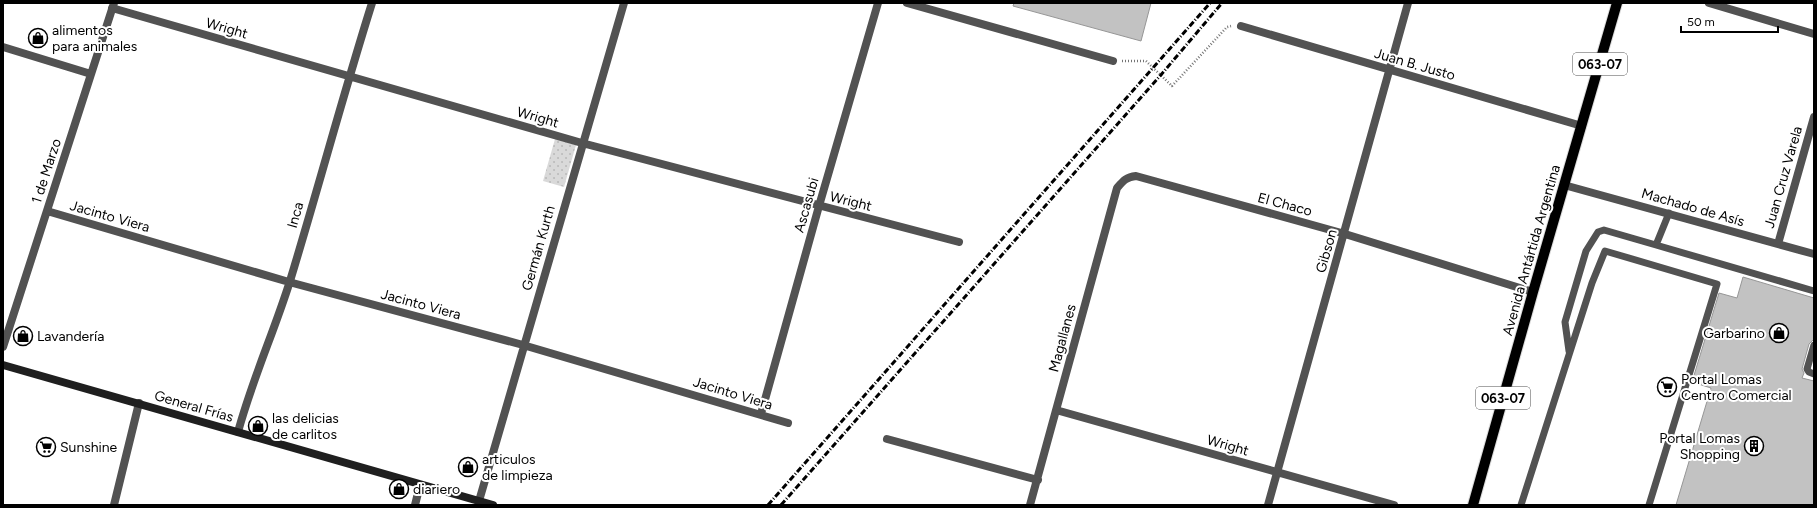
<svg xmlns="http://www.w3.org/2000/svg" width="1817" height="508" viewBox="0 0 1817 508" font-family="Figtree,sans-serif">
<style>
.park{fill:url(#park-dots)}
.building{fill:#c2c2c2;stroke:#969696}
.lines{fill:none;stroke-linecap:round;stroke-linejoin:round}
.primary-casing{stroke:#dbdbdb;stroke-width:12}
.path{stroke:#747474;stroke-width:2.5;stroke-dasharray:1 2;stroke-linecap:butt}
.service{stroke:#525252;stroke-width:7}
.minor{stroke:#525252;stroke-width:8}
.secondary{stroke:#1f1f1f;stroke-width:8}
.primary{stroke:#000;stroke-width:10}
.rail{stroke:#000;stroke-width:3;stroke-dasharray:6 2 1 2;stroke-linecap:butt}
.labels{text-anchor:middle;stroke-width:4;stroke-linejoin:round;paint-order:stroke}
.shield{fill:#fff;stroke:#4c4c4c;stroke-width:1}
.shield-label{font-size:13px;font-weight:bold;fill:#000}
.street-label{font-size:14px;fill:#000;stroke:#fff}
.poi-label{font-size:14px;fill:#000;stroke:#fff;text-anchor:start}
</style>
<defs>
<pattern id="park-dots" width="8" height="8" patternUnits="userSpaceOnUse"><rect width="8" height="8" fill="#d9d9d9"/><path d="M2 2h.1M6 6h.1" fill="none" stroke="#b8b8b8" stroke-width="1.8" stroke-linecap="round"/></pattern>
</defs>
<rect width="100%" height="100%" fill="#fff"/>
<path class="park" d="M555 139 576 145 564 187 543 181Z"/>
<path class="building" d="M1014 3H1151L1141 41 1013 6Z
M1743 277 1814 298V339L1809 344 1802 369 1804 373 1802 378 1814 381V505H1676L1711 388 1692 382 1719 293 1737 298Z"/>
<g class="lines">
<g class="primary-casing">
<path id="primary" d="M1473 505 1533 292 1617 3"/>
</g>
<path class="path" d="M1122 61H1146L1172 86 1227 27 1231 26"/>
<path class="service" d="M1656 245 1814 291
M1814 345 1807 369 1809 372 1814 374
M1569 351 1565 322 1586 251 1598 232 1604 230 1656 245 1669 213
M1521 505 1592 283 1605 251 1717 284 1649 505"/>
<path class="minor" d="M907 3 1113 61
M1709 3 1814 34
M112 8 582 143 959 242
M1241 26 1582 126
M3 47 91 74
M1564 185 1814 254
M47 211 289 282 523 345 788 423
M1778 244 1814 117
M3 347 114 3
M1056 410 1394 505
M761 414 819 206 878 3
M238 432C252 380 274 332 290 281 318 189 343 95 372 3
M887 439 1038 480
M479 501 624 3
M114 505 139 403
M415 505 420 485
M1030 505 1117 188C1123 181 1126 177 1136 176L1345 234 1533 292
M1268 505 1408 3"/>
<path class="secondary" d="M3 365 493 505"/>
<use href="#primary" class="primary"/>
<path class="rail" d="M768 505 1210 3
M781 505 1160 76 1222 3"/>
</g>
<defs>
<g id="shop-ring" transform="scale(1)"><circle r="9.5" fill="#fff" stroke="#000" stroke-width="1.5"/><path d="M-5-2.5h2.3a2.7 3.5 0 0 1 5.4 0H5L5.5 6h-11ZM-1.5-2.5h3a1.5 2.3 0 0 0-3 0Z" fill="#000"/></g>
<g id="supermarket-ring" transform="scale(1)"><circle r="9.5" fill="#fff" stroke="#000" stroke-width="1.5"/><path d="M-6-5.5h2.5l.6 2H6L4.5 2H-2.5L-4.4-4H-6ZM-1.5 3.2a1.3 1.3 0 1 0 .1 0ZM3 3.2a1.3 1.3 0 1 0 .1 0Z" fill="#000"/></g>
<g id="building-ring" transform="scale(1)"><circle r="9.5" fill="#fff" stroke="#000" stroke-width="1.5"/><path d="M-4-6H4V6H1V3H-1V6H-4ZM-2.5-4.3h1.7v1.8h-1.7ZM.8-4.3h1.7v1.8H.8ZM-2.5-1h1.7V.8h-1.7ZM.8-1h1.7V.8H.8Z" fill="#000"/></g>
</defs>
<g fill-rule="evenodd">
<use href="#shop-ring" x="38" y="38"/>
<use href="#shop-ring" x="1779" y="333"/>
<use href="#shop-ring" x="23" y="336"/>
<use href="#supermarket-ring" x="1667" y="387"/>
<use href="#shop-ring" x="258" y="426"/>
<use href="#building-ring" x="1754" y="446"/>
<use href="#supermarket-ring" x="46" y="447"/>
<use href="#shop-ring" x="468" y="467"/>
<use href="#shop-ring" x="399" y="489"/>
</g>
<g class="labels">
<g class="shield">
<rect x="1573" y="53" width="54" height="22" rx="3"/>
<rect x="1476" y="387" width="54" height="22" rx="3"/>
</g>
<g class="shield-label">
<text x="1600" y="69">063-07</text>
<text x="1503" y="403">063-07</text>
</g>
<g class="street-label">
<text transform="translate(227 28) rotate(16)" y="5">Wright</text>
<text transform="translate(1415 64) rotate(16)" y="5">Juan B. Justo</text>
<text transform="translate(538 117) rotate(16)" y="5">Wright</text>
<text transform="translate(46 171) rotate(-72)" y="5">1 de Marzo</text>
<text transform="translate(1783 177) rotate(-74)" y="5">Juan Cruz Varela</text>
<text transform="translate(851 201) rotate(14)" y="5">Wright</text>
<text transform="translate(1285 204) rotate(15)" y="5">El Chaco</text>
<text transform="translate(806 205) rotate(-74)" y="5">Ascasubi</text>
<text transform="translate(1693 207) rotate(16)" y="5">Machado de Asís</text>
<text transform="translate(295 215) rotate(-74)" y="5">Inca</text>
<text transform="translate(110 216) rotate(16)" y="5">Jacinto Viera</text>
<text transform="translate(538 248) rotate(-74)" y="5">Germán Kurth</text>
<text transform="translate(1531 250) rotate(-74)" y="5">Avenida Antártida Argentina</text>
<text transform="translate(1326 251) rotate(-74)" y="5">Gibson</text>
<text transform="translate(421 304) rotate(15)" y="5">Jacinto Viera</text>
<text transform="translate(1062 338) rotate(-75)" y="5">Magallanes</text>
<text transform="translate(733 393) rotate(17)" y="5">Jacinto Viera</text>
<text transform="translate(194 406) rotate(16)" y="5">General Frías</text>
<text transform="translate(1228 445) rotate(16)" y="5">Wright</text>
</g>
<g class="poi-label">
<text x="52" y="35">alimentos<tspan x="52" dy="16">para animales</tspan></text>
<text x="1765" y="338" text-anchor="end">Garbarino</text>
<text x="37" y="341">Lavandería</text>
<text x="1681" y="384">Portal Lomas<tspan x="1681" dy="16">Centro Comercial</tspan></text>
<text x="272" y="423">las delicias<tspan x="272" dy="16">de carlitos</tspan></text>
<text x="1740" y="443" text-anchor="end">Portal Lomas<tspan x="1740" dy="16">Shopping</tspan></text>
<text x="60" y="452">Sunshine</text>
<text x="482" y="464">articulos<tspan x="482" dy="16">de limpieza</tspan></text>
<text x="413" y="494">diariero</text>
</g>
</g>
<rect width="1817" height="508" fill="none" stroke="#000000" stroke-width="8"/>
<path d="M1681 26v6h97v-6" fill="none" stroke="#000000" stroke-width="2"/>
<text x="1687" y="26" font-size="12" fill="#000000" stroke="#ffffff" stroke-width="3" paint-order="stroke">50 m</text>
</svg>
